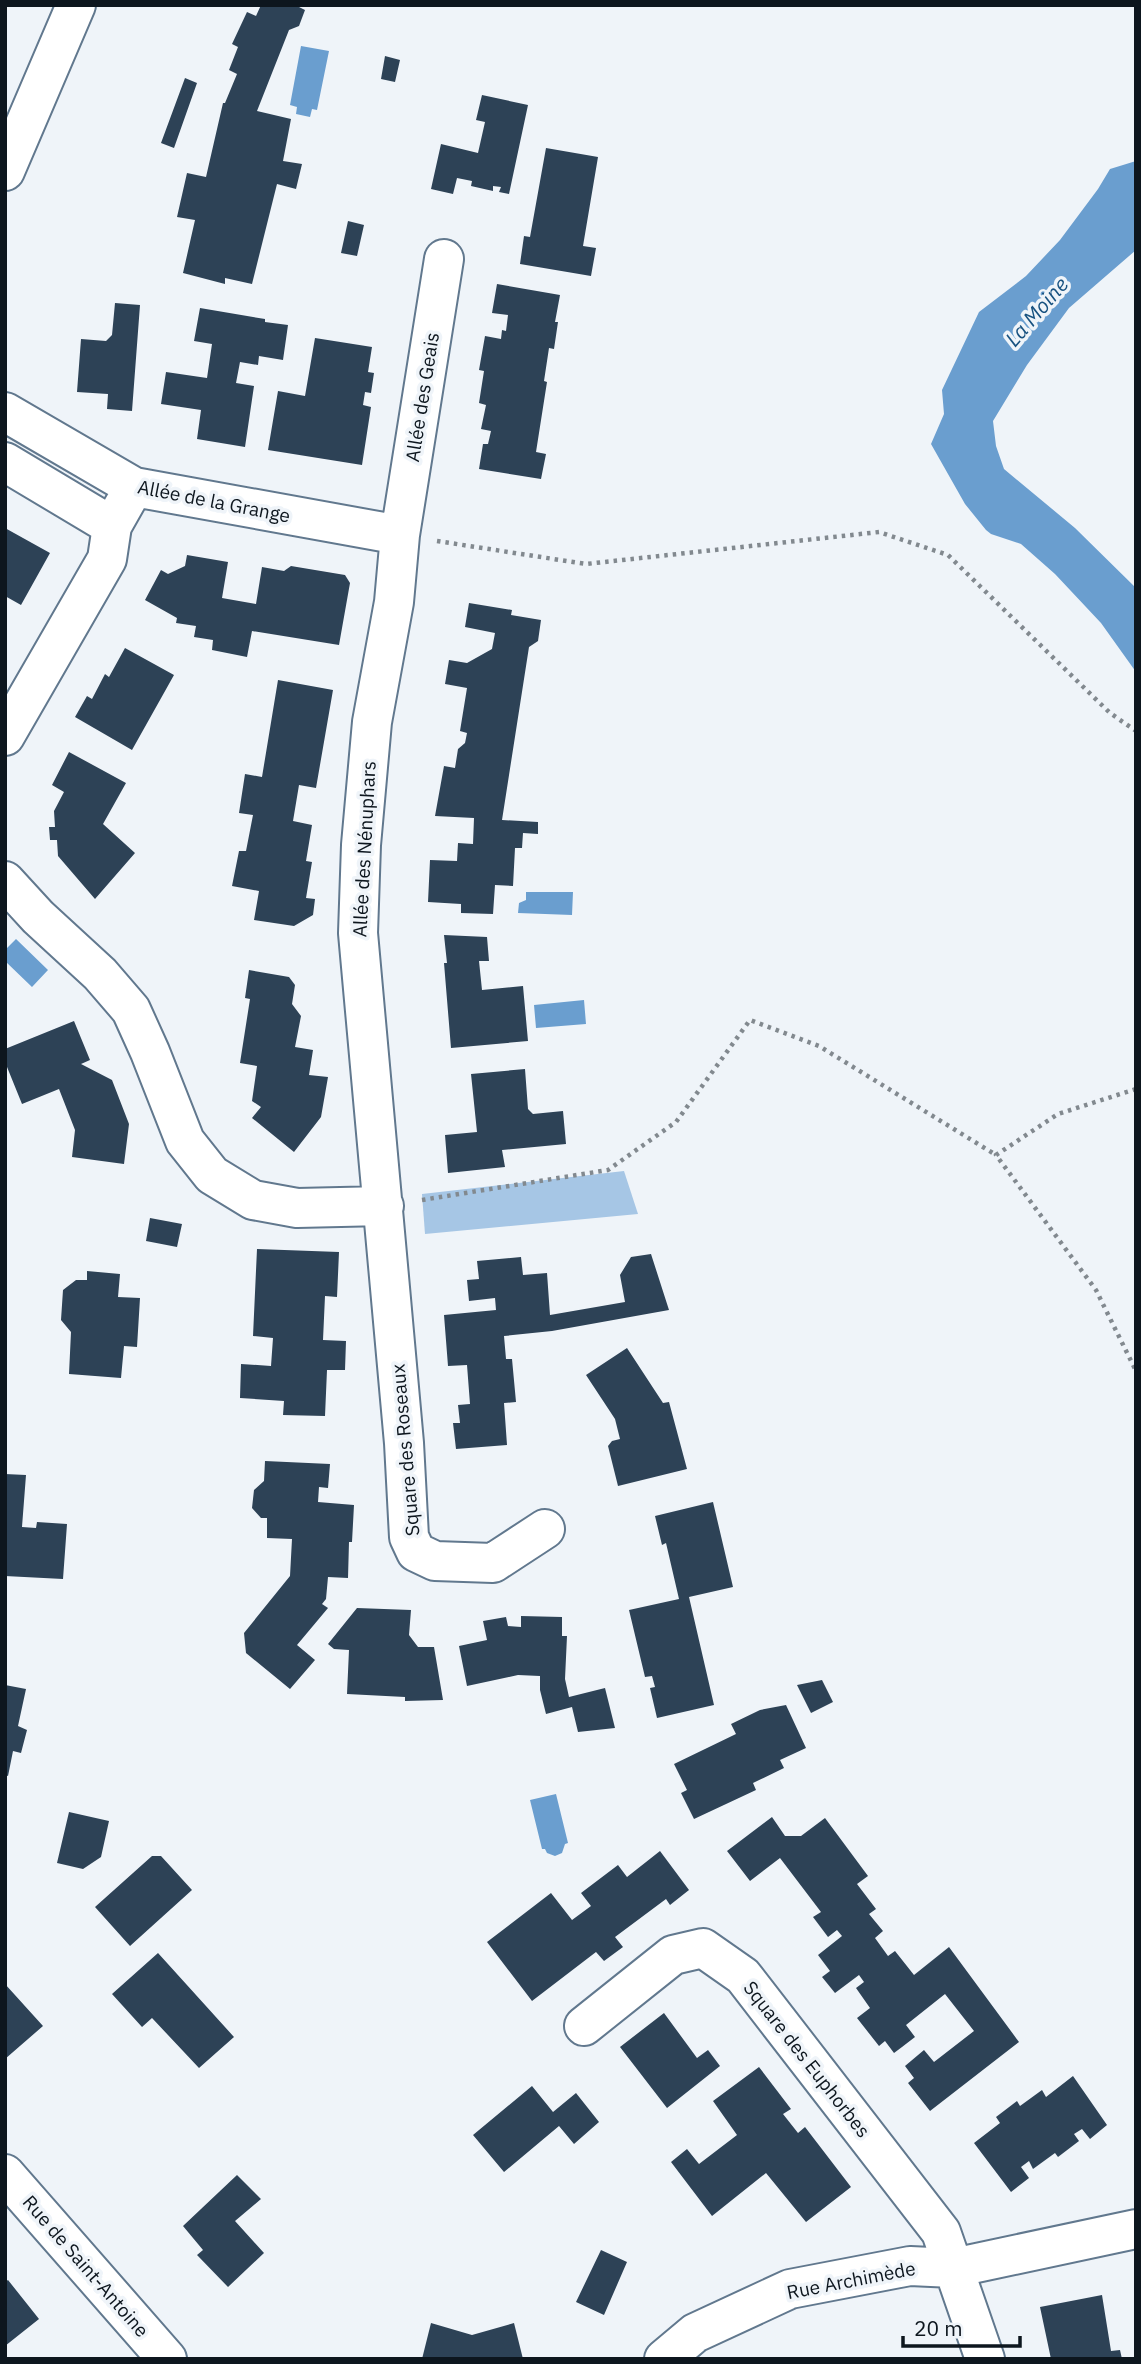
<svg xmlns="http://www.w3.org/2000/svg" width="1141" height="2364" viewBox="0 0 1141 2364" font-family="'IBM Plex Sans',sans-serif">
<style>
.green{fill:#a6c6e5}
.water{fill:#6a9ecf}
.building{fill:#2d4256}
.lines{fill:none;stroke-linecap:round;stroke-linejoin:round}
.street-casing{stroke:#61788e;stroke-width:42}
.secondary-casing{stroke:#61788e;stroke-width:42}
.path{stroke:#82898f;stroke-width:4.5;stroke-dasharray:3.5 5;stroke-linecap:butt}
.street{stroke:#fff;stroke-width:38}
.secondary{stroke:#fff;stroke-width:38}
.labels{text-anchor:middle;stroke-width:7;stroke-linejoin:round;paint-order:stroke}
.street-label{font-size:19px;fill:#0d161e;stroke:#eff4f9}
.water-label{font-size:21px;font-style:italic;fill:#185280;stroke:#eff4f9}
</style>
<rect width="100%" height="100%" fill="#eff4f9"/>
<path class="green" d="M624 1171 638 1214 425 1234 422 1194Z"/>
<path class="water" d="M301 46 329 51 317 110 312 109 310 117 296 114 297 107 290 105Z
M1136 161V250L1069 308 1027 365 993 421 996 446 1004 469 1075 528 1136 588V672L1101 623 1055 574 1021 544 991 534 986 530 965 504 931 444 944 414 942 390 979 312 1026 276 1060 240 1098 189 1110 169Z
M526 892H573L572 915 518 913 519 903 526 900Z
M16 939 48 970 32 987 5 961V950Z
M584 1000 586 1024 536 1028 534 1005Z
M556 1794 568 1843 565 1844 562 1853 555 1856 547 1853 545 1849H542L530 1800Z"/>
<path class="building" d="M261 5H295L305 10 299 26 289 30 257 111 291 119 283 161 302 164 296 189 277 184 252 284 225 278V284L183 273 195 220 177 217 187 173 206 177 223 103H225L237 74 229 70 238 47 232 44 247 12 256 16Z
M385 56 400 60 395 82 381 79Z
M185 78 197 83 174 148 161 143Z
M482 95 528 105 509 194 499 192 501 187 493 186V191L471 186 472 181 457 178 453 194 431 189 441 144 478 153 485 122 476 120Z
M546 148 598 157 583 246 596 248 591 276 520 264 524 236 530 237Z
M348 221 364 225 357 256 341 253Z
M497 284 560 295 555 322H558L554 349 549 348 544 381 547 382 536 452 546 454 541 479 479 469 483 444H488L491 431 481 429 486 405 479 403 484 371 479 370 485 336 501 339 502 330 506 331 508 315 492 313Z
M115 303 140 305 132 411 107 409 108 394 77 392 81 339 106 341 112 335Z
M200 308 265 319V322L288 325 283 360 259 356 258 365 240 362 236 383 254 386 245 447 197 439 201 410 161 404 166 372 207 378 212 344 194 341Z
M315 338 372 347 368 372 374 373 371 393 365 392 363 405 371 407 362 465 268 450 278 391 305 396Z
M5 528 50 553 21 605 5 596Z
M187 555 228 562 222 598 256 604 262 567 284 571 291 566 345 575 350 583 339 645 252 631 247 657 212 650 213 640 194 637 196 626 176 623 177 618 145 600 161 570 168 574 185 566Z
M469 603 512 610 511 615 541 620 538 641 529 647 502 820 538 822V834L523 833 522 848H515L513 886 495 885 493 914 461 913V904L428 902 430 860 457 861 458 843 473 844 474 818 435 816 444 766 455 768 458 749 465 743 467 733 460 731 467 688 445 684 449 660 467 663 492 649 495 633 465 627Z
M125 648 174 675 132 750 75 717 87 696 92 699 105 674 109 677Z
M278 680 333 690 316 788 299 785 293 821 312 825 306 861 312 862 306 898 315 899 313 915 294 926 254 920 259 891 232 886 239 851H246L253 815 239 813 245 774 262 777Z
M69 752 126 783 103 824 135 853 95 899 58 856 57 840H50L49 827H55L54 811 64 792 52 785Z
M444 935 487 937 489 961H479L482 990 523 986 528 1041 451 1048 444 963H447Z
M249 970 289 977 295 985 292 1004 301 1016 295 1047 313 1050 309 1075 328 1077 321 1117 294 1152 252 1118 261 1107 252 1101 257 1066 240 1063 250 999 245 998Z
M74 1021 90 1060 81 1064 112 1080 129 1124 124 1164 72 1157 75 1130 59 1089 22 1104 5 1062V1049Z
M525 1069 528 1109 533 1114 563 1111 566 1144 502 1150 505 1167 448 1173 445 1135 477 1132 471 1074Z
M150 1218 182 1224 177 1247 146 1241Z
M257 1249 339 1252 337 1297 325 1296 323 1340 346 1341 345 1370H327L325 1416 283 1415 284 1401 240 1398 241 1364 271 1366 273 1338 253 1336Z
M651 1254 669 1310 552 1331 504 1336 506 1359H512L516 1402 504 1403 507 1445 456 1449 453 1423H460L458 1405 470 1404 467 1365 448 1366 444 1315 496 1310 495 1298 469 1301 467 1280 479 1279 477 1261 521 1257 523 1275 547 1273 550 1315 625 1302 620 1275 631 1257Z
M87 1271 120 1274 118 1297 140 1298 137 1347 124 1346 121 1378 69 1374 71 1332 61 1320 63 1290 76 1280H87Z
M627 1348 663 1403 669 1402 687 1469 618 1486 608 1446 612 1441 620 1439 615 1419 586 1375Z
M265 1461 330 1464 328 1488 319 1487 318 1502 354 1505 352 1542H349L348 1578 328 1577 326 1599 322 1604 328 1608 297 1645 315 1660 290 1689 246 1653 244 1633 290 1576 292 1539 267 1538V1518H261L252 1508 254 1490 264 1481Z
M5 1474 26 1475 22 1527 36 1528 37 1522 67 1524 63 1579 5 1576Z
M713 1502 733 1587 689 1597 714 1705 657 1718 650 1688 655 1687 652 1676 645 1677 629 1610 679 1599 666 1543 662 1545 655 1516Z
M357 1608 411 1610 409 1635 418 1647H434L443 1700 405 1701V1697L347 1694 349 1650 334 1649 328 1644Z
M521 1616 562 1617V1636H567L565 1679 569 1697 605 1688 615 1728 578 1732 572 1707 546 1714 540 1690V1676L518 1675 467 1686 459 1646 487 1640 483 1621 506 1617 508 1626 521 1627Z
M822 1680 833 1702 811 1713 797 1685Z
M5 1685 26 1689 18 1726 27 1730 21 1753 13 1751 8 1776 5 1775Z
M786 1705 806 1748 780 1760 784 1768 753 1783 756 1790 694 1819 681 1793 687 1790 674 1764 736 1734 731 1724 760 1710Z
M69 1812 109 1821 101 1857 83 1869 57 1863Z
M772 1817 785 1836H801L825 1818 868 1876 857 1884 876 1909 869 1914 883 1931 875 1938 888 1956 895 1951 914 1975 949 1947 1019 2042 930 2111 908 2083 914 2078 905 2066 924 2050 934 2062 974 2031 945 1994 906 2025 915 2037 902 2047 894 2053 885 2041 879 2046 857 2018 870 2008 856 1988 864 1982 859 1975 835 1993 822 1977 830 1971 818 1955 842 1936 837 1930 828 1937 813 1917 821 1912 780 1858 750 1881 727 1851Z
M660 1851 689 1890 670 1905 666 1899 615 1937 623 1947 604 1961 596 1952 532 2001 487 1942 551 1893 572 1920 591 1906 581 1893 618 1865 627 1877Z
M152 1856H161L192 1890 130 1946 95 1907Z
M158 1953 234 2037 199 2068 152 2018 142 2027 112 1994Z
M5 1984 43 2026 5 2059Z
M664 2013 697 2058 708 2050 720 2066 667 2108 620 2047Z
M759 2067 791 2109 783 2114 798 2133 805 2127 851 2187 806 2222 766 2173 712 2216 671 2162 687 2149 699 2164 737 2135 713 2101Z
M1073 2076 1107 2125 1090 2139 1082 2129 1074 2134 1079 2141 1058 2157 1055 2153 1033 2169 1029 2161 1021 2167 1029 2178 1011 2192 974 2143 1000 2123 996 2117 1017 2101 1020 2106 1042 2090 1046 2097Z
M532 2086 553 2112 576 2093 599 2122 574 2144 559 2126 504 2172 473 2135Z
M237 2175 261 2199 235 2221 264 2253 228 2287 197 2255 203 2250 183 2226Z
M601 2250 627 2262 604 2315 576 2302Z
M8 2280 39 2319 5 2346V2282Z
M1102 2295 1111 2351 1120 2350 1122 2359H1051L1040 2307Z
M431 2323 472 2335 514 2323 523 2359H422Z"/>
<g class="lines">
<g class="street-casing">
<path id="street" d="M444 259 400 535 394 602 372 722 361 845 358 933 404 1443 409 1537 416 1552 435 1561 493 1563 545 1529
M5 412 134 487 400 535
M5 462 112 526
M5 736 107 559 112 526 134 487
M5 881 38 917 100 974 131 1010 150 1052 185 1141 212 1175 253 1200 297 1208 384 1206
M584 2026 673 1955 703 1948 743 1976 941 2232 985 2359
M664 2359 695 2333 790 2289 910 2266 953 2268 1136 2229"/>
</g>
<g class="secondary-casing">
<path id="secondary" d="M5 171 76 5
M5 2174 167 2359"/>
</g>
<path class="path" d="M437 541 586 564 879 532 948 555 1110 713 1136 731
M1136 1089 1058 1114 996 1155 1096 1290 1136 1371
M422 1200 608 1170 676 1122 750 1020 819 1046 996 1155"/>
<use href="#street" class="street"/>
<use href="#secondary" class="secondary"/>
</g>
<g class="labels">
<g class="street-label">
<text transform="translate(422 397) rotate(-81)" y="7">Allée des Geais</text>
<text transform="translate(214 501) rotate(11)" y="7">Allée de la Grange</text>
<text transform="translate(364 849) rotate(-87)" y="7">Allée des Nénuphars</text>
<text transform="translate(405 1450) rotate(-95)" y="7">Square des Roseaux</text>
<text transform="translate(807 2059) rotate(52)" y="7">Square des Euphorbes</text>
<text transform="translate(86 2266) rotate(49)" y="7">Rue de Saint-Antoine</text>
<text transform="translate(851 2280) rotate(-11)" y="7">Rue Archimède</text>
</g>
<g class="water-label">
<text transform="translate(1037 312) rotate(-49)" y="7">La Moine</text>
</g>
</g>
<rect width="1141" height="2364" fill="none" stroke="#0d161e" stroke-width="14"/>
<path d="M903 2336v10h117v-10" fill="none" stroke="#0d161e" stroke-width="3.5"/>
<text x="914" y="2336" font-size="21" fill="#0d161e" stroke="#eff4f9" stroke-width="5" paint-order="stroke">20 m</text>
</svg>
